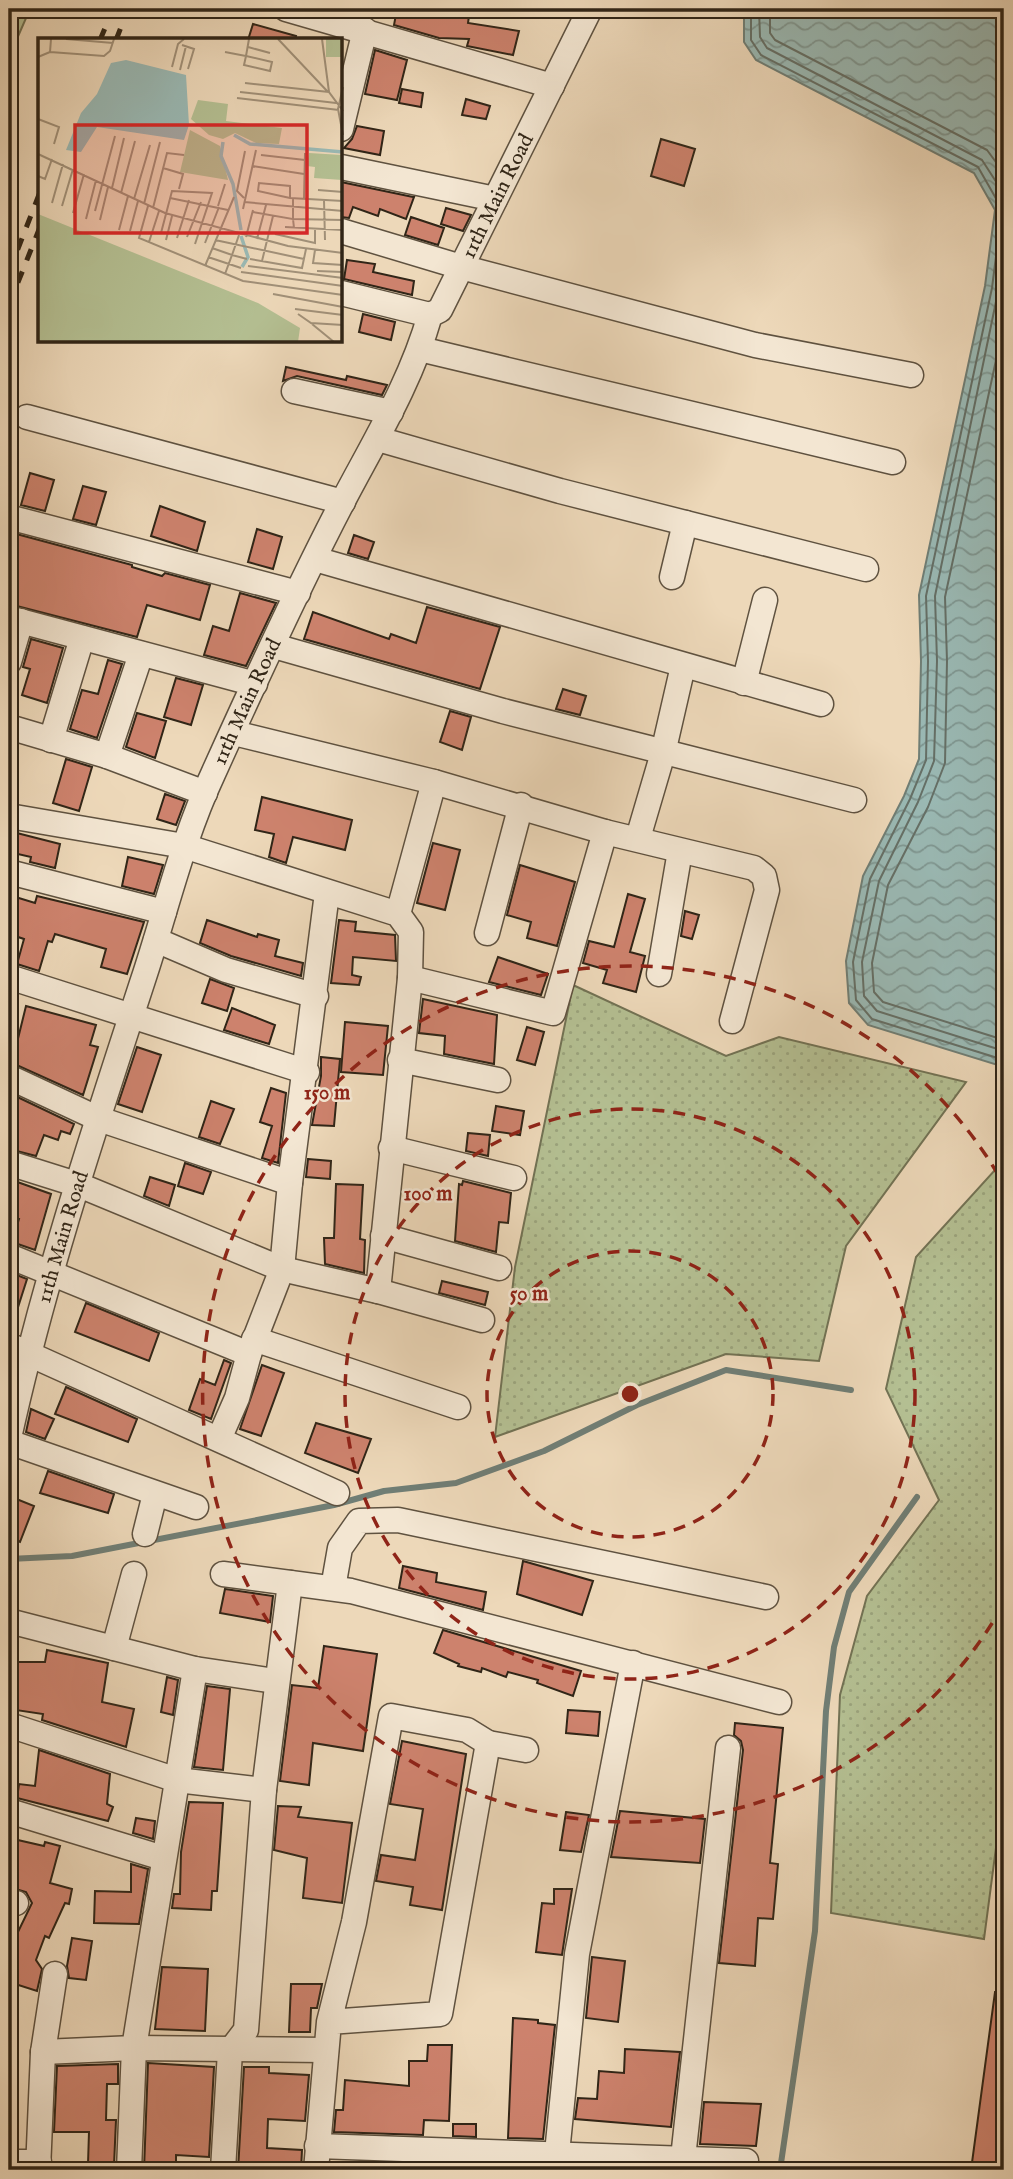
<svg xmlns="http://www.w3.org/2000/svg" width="1013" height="2179" viewBox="0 0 1013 2179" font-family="'IM FELL English',serif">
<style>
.grass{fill:url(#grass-dots);stroke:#727254;stroke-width:2}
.forest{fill:url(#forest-firs);stroke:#727254;stroke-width:2}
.water{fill:url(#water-waves);stroke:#707e75;stroke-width:2}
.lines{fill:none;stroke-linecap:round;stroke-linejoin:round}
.shore{stroke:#656f66;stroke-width:2}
.stream{stroke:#707e75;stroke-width:6}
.building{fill:#cd826d;stroke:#302517;stroke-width:2}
.minor-casing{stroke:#5f5240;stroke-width:27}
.minor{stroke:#f3e6d2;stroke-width:24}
.rail{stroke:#302517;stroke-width:5;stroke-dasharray:12 12;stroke-linecap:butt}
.ring{fill:none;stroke:#8f2418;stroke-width:3.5;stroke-dasharray:12 9}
.labels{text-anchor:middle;stroke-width:5;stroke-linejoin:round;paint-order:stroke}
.street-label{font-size:21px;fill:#302517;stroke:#f3e6d2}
.inset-river{fill:none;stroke:#9ab9b4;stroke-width:3.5}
.inset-road{fill:none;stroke:#a19078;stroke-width:2}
.view{fill:#d62828;fill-opacity:0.15;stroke:#d62828;stroke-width:3.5}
.inset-edge{fill:none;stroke:#302517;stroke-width:3.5}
.centre{fill:#8f2418;stroke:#f3e6d2;stroke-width:3.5}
.ring-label{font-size:21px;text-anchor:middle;font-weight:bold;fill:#8f2418;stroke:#f3e6d2;stroke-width:5;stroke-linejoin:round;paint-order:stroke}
</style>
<defs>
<pattern id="grass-dots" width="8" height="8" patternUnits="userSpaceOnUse" patternTransform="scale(1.75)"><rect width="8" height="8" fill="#b4bf92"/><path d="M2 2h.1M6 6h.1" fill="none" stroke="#9ba47d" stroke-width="1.8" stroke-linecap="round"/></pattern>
<pattern id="forest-firs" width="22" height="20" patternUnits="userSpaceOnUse" patternTransform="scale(1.75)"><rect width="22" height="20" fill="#b4bf92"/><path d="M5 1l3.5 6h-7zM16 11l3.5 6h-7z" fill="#9ba47d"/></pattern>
<pattern id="water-waves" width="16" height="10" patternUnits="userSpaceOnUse" patternTransform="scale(1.75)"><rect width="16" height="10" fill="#9ab9b4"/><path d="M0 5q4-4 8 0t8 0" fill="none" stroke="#7e9691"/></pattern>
</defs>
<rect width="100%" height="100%" fill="#edd8b9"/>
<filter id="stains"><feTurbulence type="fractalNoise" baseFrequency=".00286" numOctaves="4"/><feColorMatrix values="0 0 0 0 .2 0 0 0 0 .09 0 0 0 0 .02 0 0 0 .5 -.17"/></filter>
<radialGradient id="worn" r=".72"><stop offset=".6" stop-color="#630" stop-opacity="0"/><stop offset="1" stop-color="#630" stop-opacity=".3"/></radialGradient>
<path class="grass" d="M573 985 726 1056 779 1037 966 1082 846 1246 819 1361 726 1354 495 1437 515 1267Z
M1004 1160V1787L984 1939 831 1913 840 1695 867 1596 939 1500 886 1389 916 1257Z"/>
<path class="forest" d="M9 9H30L9 57Z"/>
<path class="water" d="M744 9H1004V1067L868 1025 849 1003 846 961 863 876 904 796 919 759 921 661 919 595 985 286 995 210 974 173 756 60 744 42Z"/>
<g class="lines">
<path class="shore" d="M751 9V40L761 55 978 167 1002 209 992 288 926 596 928 661 926 760 910 799 870 879 853 962 856 1000 872 1019 1004 1060
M759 9 760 37 767 48 982 160 1004 194
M770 9V33L775 40 987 150 1004 173
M1004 263 935 596 937 661 934 761 918 802 879 881 862 962 864 996 877 1011 1004 1051
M1004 323 945 597 947 661 945 763 928 807 888 885 872 963 874 992 883 1002 1004 1040"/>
<path class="stream" d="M9 1559 72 1556 334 1505 384 1491 456 1483 544 1451 637 1405 726 1370 851 1390
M780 2170 815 1931 826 1711 834 1647 849 1592 917 1497"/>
</g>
<path class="building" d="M397 9 454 12 469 16 468 23 519 31 513 55 467 46 469 39 439 38 394 25Z
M253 24 296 36 295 40H248Z
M375 50 407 60 397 100 365 94Z
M402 89 423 93 421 107 399 103Z
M466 99 490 106 486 119 462 115Z
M357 126 384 131 380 155 344 148 352 139Z
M661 139 695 149 684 186 651 176Z
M341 182 413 197H414L406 219 380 209 378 216 353 207 349 218 341 217Z
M446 208 471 215 463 231 441 224Z
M411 217 444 228 438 245 405 235Z
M347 260 375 264 373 272 414 281 412 295 344 279Z
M363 314 395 322 391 340 359 332Z
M286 367 346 380 347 376 387 385 382 395 297 376 283 381Z
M30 473 54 480 45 511 21 505Z
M83 486 106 492 96 525 73 519Z
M160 506 205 522 197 551 151 536Z
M257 529 282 537 273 569 248 562Z
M9 532 132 565V567L162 576 165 573 210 585 200 620 147 605 137 637 9 604Z
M354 535 374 542 368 559 348 553Z
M240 593 276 603 246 666 204 655 213 626 229 631Z
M427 607 500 627 480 689 304 639 313 612 389 639 391 634 416 643Z
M31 639 63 648 47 703 22 695 30 669 23 667Z
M108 660 122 664 97 738 70 729 82 690 98 694Z
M176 678 203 685 191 725 164 717Z
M563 689 586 696 580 715 556 709Z
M450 711 471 717 462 750 440 742Z
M137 713 166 721 155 758 126 747Z
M66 759 92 767 79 811 53 803Z
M165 794 185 801 176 825 157 819Z
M262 797 352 820 345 850 293 837 286 863 269 857 274 834 255 830Z
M9 831 60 844 55 868 30 862 31 857 9 852Z
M433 843 460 850 445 910 417 903Z
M128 857 163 865 154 894 122 886Z
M520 865 575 882 557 946 527 938 531 922 507 915Z
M628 894 645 899 630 952 645 956 636 992 603 983 607 970 583 963 589 941 614 947Z
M9 895 35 903 37 896 144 922 127 974 101 967 106 949 55 934 52 942 48 941 39 971 17 964 24 939 9 934Z
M685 911 699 915 692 939 681 936Z
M207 920 257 937 258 934 279 940 275 956 303 963 301 976 231 956 200 943Z
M339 920 356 922 355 931 395 935 396 961 353 957 352 975 361 977 359 985 331 983Z
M498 957 548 974 541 995 489 982Z
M210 979 234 988 227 1011 202 1003Z
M423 999 497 1015 494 1064 444 1054 445 1036 419 1033Z
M26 1006 96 1025 90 1045 98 1047 83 1095 12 1063Z
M232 1008 275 1025 269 1044 224 1030Z
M345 1022 388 1026 383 1075 341 1072Z
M527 1027 544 1032 535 1065 517 1060Z
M137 1047 161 1055 142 1112 118 1104Z
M321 1057 340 1059 334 1126 312 1125 321 1076Z
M271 1088 286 1093 278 1163 262 1158 272 1126 260 1122Z
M9 1093 74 1124 70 1134 61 1131 58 1140 44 1135 36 1156 9 1149Z
M211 1101 234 1109 220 1144 199 1137Z
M496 1106 524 1111 520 1135 492 1131Z
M468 1133 490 1135 488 1156 466 1151Z
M308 1159 331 1161 330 1179 306 1177Z
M185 1163 211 1172 203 1194 178 1186Z
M150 1177 175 1185 169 1206 144 1196Z
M9 1179 51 1194 35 1250 12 1242 19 1219 13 1217 15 1212 9 1210Z
M463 1181 511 1193 508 1223 499 1222 496 1252 455 1241 459 1184 462 1185Z
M336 1184 363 1185 360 1239 365 1240 364 1273 325 1264 324 1238H334Z
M9 1272 27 1279 12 1326 9 1325Z
M442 1281 488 1292 485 1305 439 1293Z
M86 1303 159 1333 149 1361 75 1332Z
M224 1360 231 1363 211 1419 189 1410 200 1379 215 1385Z
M262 1365 284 1373 261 1436 240 1429Z
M66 1387 137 1419 128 1442 55 1414Z
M31 1409 54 1419 45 1439 26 1432Z
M316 1423 371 1439 358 1473 305 1453Z
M48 1471 114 1494 108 1513 40 1493Z
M9 1496 34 1506 20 1542 9 1537Z
M523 1561 593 1581 582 1615 517 1594Z
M403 1566 437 1573 436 1582 486 1592 483 1610 399 1588Z
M225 1589 273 1596 270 1622 220 1613Z
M443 1630 581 1671 573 1696 537 1683 538 1680 508 1672 506 1677 482 1668 481 1672 458 1666 459 1664 434 1653Z
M324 1646 377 1654 363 1751 313 1743 309 1785 280 1781 292 1685 318 1688Z
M47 1650 108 1663 102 1702 134 1709 126 1747 42 1720 43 1714 9 1709V1662H45Z
M167 1677 178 1680 173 1715 161 1712Z
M207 1686 230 1689 223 1770 194 1767Z
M568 1710 600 1712 598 1736 566 1733Z
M735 1723 783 1728 770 1863 778 1864 773 1919 758 1918 755 1966 719 1963 743 1750 741 1741 734 1735Z
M402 1741 466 1754 442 1910 410 1905 413 1887 376 1881 381 1855 415 1860 423 1809 390 1804Z
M39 1750 110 1774 107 1804 113 1807 108 1821 17 1798 19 1784 35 1786Z
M189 1802 223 1803 217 1891H212L211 1910 172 1908 174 1894H180L181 1852Z
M278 1806 301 1807 298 1817 352 1823 342 1903 303 1898 307 1858 274 1850Z
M620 1811 705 1819 700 1863 611 1857Z
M566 1812 589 1815 581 1852 560 1850Z
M136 1818 155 1821 153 1839 133 1833Z
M9 1838 44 1846 45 1842 60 1846 50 1883 72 1889 69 1904 65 1903 49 1938 45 1936 36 1960 42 1969 37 1991 9 1982V1931L17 1934 32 1903 26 1892 9 1887Z
M131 1864 148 1869 139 1924 94 1923 95 1891 131 1892Z
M554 1889H572L562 1955 536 1952 542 1903 554 1904Z
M72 1938 92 1941 86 1980 69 1978 67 1966Z
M592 1957 625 1961 618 2022 586 2018Z
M162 1967 208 1969 205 2031 155 2029Z
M291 1984H322L317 2008H311L310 2032H289Z
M995 1992 1004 1993V2170H971Z
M513 2018 538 2020V2023L555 2025 543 2139 508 2138Z
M428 2045H452L449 2121 424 2120 423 2135 334 2132 336 2110H343L345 2080 409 2086V2061H427Z
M625 2049 680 2052 671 2127 575 2119 578 2098 597 2099 599 2071 624 2073Z
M148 2063 214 2067 209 2157 176 2155V2170H144Z
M118 2064V2084H107L106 2120H116L114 2165 88 2164 89 2132H54L57 2066Z
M244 2067H269V2073L309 2075 305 2121 268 2119 267 2148 302 2150 301 2170H238Z
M704 2102 761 2104 756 2146 700 2144Z
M453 2124H476V2137L453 2136Z"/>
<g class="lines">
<g class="minor-casing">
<g id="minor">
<path d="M286 9 552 86"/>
<path d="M341 129 365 30"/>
<path d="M341 167 495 199"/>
<path d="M341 231 461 267 755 345 911 375"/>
<path d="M341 293 430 315"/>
<path d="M420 349 893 462"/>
<path d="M294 391 391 412"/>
<path d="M27 417 343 502"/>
<path d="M378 439 560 491 866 569"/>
<path d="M16 519 298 593"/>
<path d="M315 559 821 704"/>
<path d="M672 577 685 523"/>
<path d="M9 618 255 684"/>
<path d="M274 646 503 711 854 800"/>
<path d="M9 662 21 621"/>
<path d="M744 683 765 600"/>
<path d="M9 727 107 756 205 793"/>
<path d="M234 733 434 782 605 832 754 868 764 876 767 890 732 1021"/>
<path d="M51 740 82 638"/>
<path d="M107 756 141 654"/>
<path d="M9 816 184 846 398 914 411 932 410 978 378 1291 282 1269 79 1185 9 1163"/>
<path d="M638 838 663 753 683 666"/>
<path d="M9 872 164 912"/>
<path d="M398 914 434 782"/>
<path d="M487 933 521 805"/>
<path d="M156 940 226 970 316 996"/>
<path d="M659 974 680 851"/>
<path d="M9 977 307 1072"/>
<path d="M410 978 553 1013 605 832"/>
<path d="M400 1060 498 1080"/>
<path d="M9 1077 99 1119 290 1183"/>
<path d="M391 1148 514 1178"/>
<path d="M383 1236 499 1268"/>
<path d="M9 1256 249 1354"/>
<path d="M378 1291 482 1320"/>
<path d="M254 1339 458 1407"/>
<path d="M9 1345 337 1493"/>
<path id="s1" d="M9 1438C43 1283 94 1130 143 980 166 911 182 840 213 774 254 683 297 589 343 501 375 440 411 382 430 315L440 310 590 9"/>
<path d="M219 1439 237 1398 249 1354 282 1269 290 1183 327 893"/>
<path d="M9 1442 196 1507"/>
<path d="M145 1534 155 1494"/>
<path d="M223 1574 351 1591 779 1702"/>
<path d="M333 1588 340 1548 359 1521 398 1520 766 1597"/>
<path d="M9 1621 195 1669 275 1681"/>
<path d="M114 1648 134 1574"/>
<path d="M9 1725 177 1780 264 1790"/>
<path d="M488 1743 526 1750"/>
<path d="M9 1811 163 1858"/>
<path d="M9 1901 16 1903"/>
<path d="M43 2052 134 2048 195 1669"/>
<path d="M317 2146 746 2161"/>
<path d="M557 2153 577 1954 633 1663"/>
<path d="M683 2158 728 1748"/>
<path d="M9 2162H39"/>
<path d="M38 2170 43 2052 55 1974"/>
<path d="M129 2170 134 2048 326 2050"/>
<path d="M223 2170 230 2051 246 2030 264 1790 290 1583"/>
<path d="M316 2170 329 2022 354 1922 391 1716 467 1730 488 1743 440 2014 329 2022"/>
</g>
</g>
<use href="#minor" class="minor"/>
<path class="rail" d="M100 40 113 9
M116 40 128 9
M9 272 40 192
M9 305 40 227"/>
</g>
<g class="ring">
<circle cx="630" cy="1394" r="143"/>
<circle cx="630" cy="1394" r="285"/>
<path d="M1003 1605A428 428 0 1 1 1003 1183"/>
</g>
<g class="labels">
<g class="street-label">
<text dy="7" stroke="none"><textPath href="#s1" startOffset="1342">11th Main Road</textPath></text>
<text dy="7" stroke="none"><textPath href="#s1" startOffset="775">11th Main Road</textPath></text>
<text dy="7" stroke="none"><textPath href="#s1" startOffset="208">11th Main Road</textPath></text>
</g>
</g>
<g transform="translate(38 38)">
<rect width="304" height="304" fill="#edd8b9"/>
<path d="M288 1H304V19H288ZM160 62 190 66 188 83 244 90 241 106 218 105 197 95 185 101 171 97 153 81ZM152 92 182 108 190 142 142 134ZM271 115 304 117V142L276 140 277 129 269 128Z" fill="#b4bf92"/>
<path d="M0 176 220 265 262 290 260 304H0Z" fill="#b4bf92"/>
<path d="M88 22 148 37 151 87 146 102 59 89 43 114 28 112 43 75 59 56 73 25Z" fill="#9ab9b4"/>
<path class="inset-river" d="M196 97 212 106 305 114M185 104 183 118 195 146 203 192M203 198 210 219 204 229"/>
<path class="inset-road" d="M28 1 75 5M240 1 290 54M284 1 291 54 305 73M144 7 156 11 150 31M210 9 232 15M12 14 66 18 72 13 76 1M187 14 208 18 206 27 232 33 234 24 208 18 211 1M0 19 12 14 13 1M134 29 140 6 146 1M142 32 148 8M207 45 291 54M305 49 300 71 305 97M202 54 298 65M199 60 301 72M0 81 21 89 16 106M0 116 127 175 250 208 305 215M223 117 267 122M214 128 266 136M125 130 145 136 141 151M0 138 7 141 14 121M74 150 86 100M280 152 305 154M83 155 97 103M132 160 190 172M206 160 199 153 207 113M252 160V148L221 145 220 153 252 160 305 163M255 160V181L305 182M96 161 112 107M266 161 267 115M286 162 287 202M206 164 305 173M14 165 25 126M106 166 122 104M24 168 35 131M110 168 101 200 205 243 305 257M180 168 187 146M115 170 129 115 146 117M205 171 218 112M57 173 77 98M215 174 255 181 256 190M35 175 46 136M48 181 58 142M62 182 70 149M247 189 305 192M81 192 90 158M92 193 100 163M123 195 134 153 174 155 157 206M237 196 277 205V191M149 199 163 164M208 199 215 172M139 200 151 162M219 201 228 167M128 202 134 178M177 202 266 221M111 204 121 173M167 205 181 169M174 210 194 217 201 197M277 212 275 225 305 227M170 219 203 230M212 221 264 230 268 211M224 223 235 178M167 228 196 159M210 228 305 240M279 233 305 234M203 234 305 248M187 236 194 217 209 221M235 256 305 269M257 271 305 277M260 276 273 285 305 287M274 286 296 304"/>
<path class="view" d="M37 87H269V195H37Z"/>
<rect width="304" height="304" class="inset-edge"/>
</g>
<circle cx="630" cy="1394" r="10" class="centre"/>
<g class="ring-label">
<text x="327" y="1099">150 m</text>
<text x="428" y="1200">100 m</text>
<text x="529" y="1300">50 m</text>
</g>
<rect width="1013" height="2179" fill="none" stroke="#edd8b9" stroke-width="35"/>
<rect x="10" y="10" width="992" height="2158" fill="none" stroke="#302517" stroke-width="3.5"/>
<rect x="18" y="18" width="978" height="2144" fill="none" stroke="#302517" stroke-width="2"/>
<rect width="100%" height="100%" filter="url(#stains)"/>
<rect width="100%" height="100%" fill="url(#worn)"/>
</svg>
